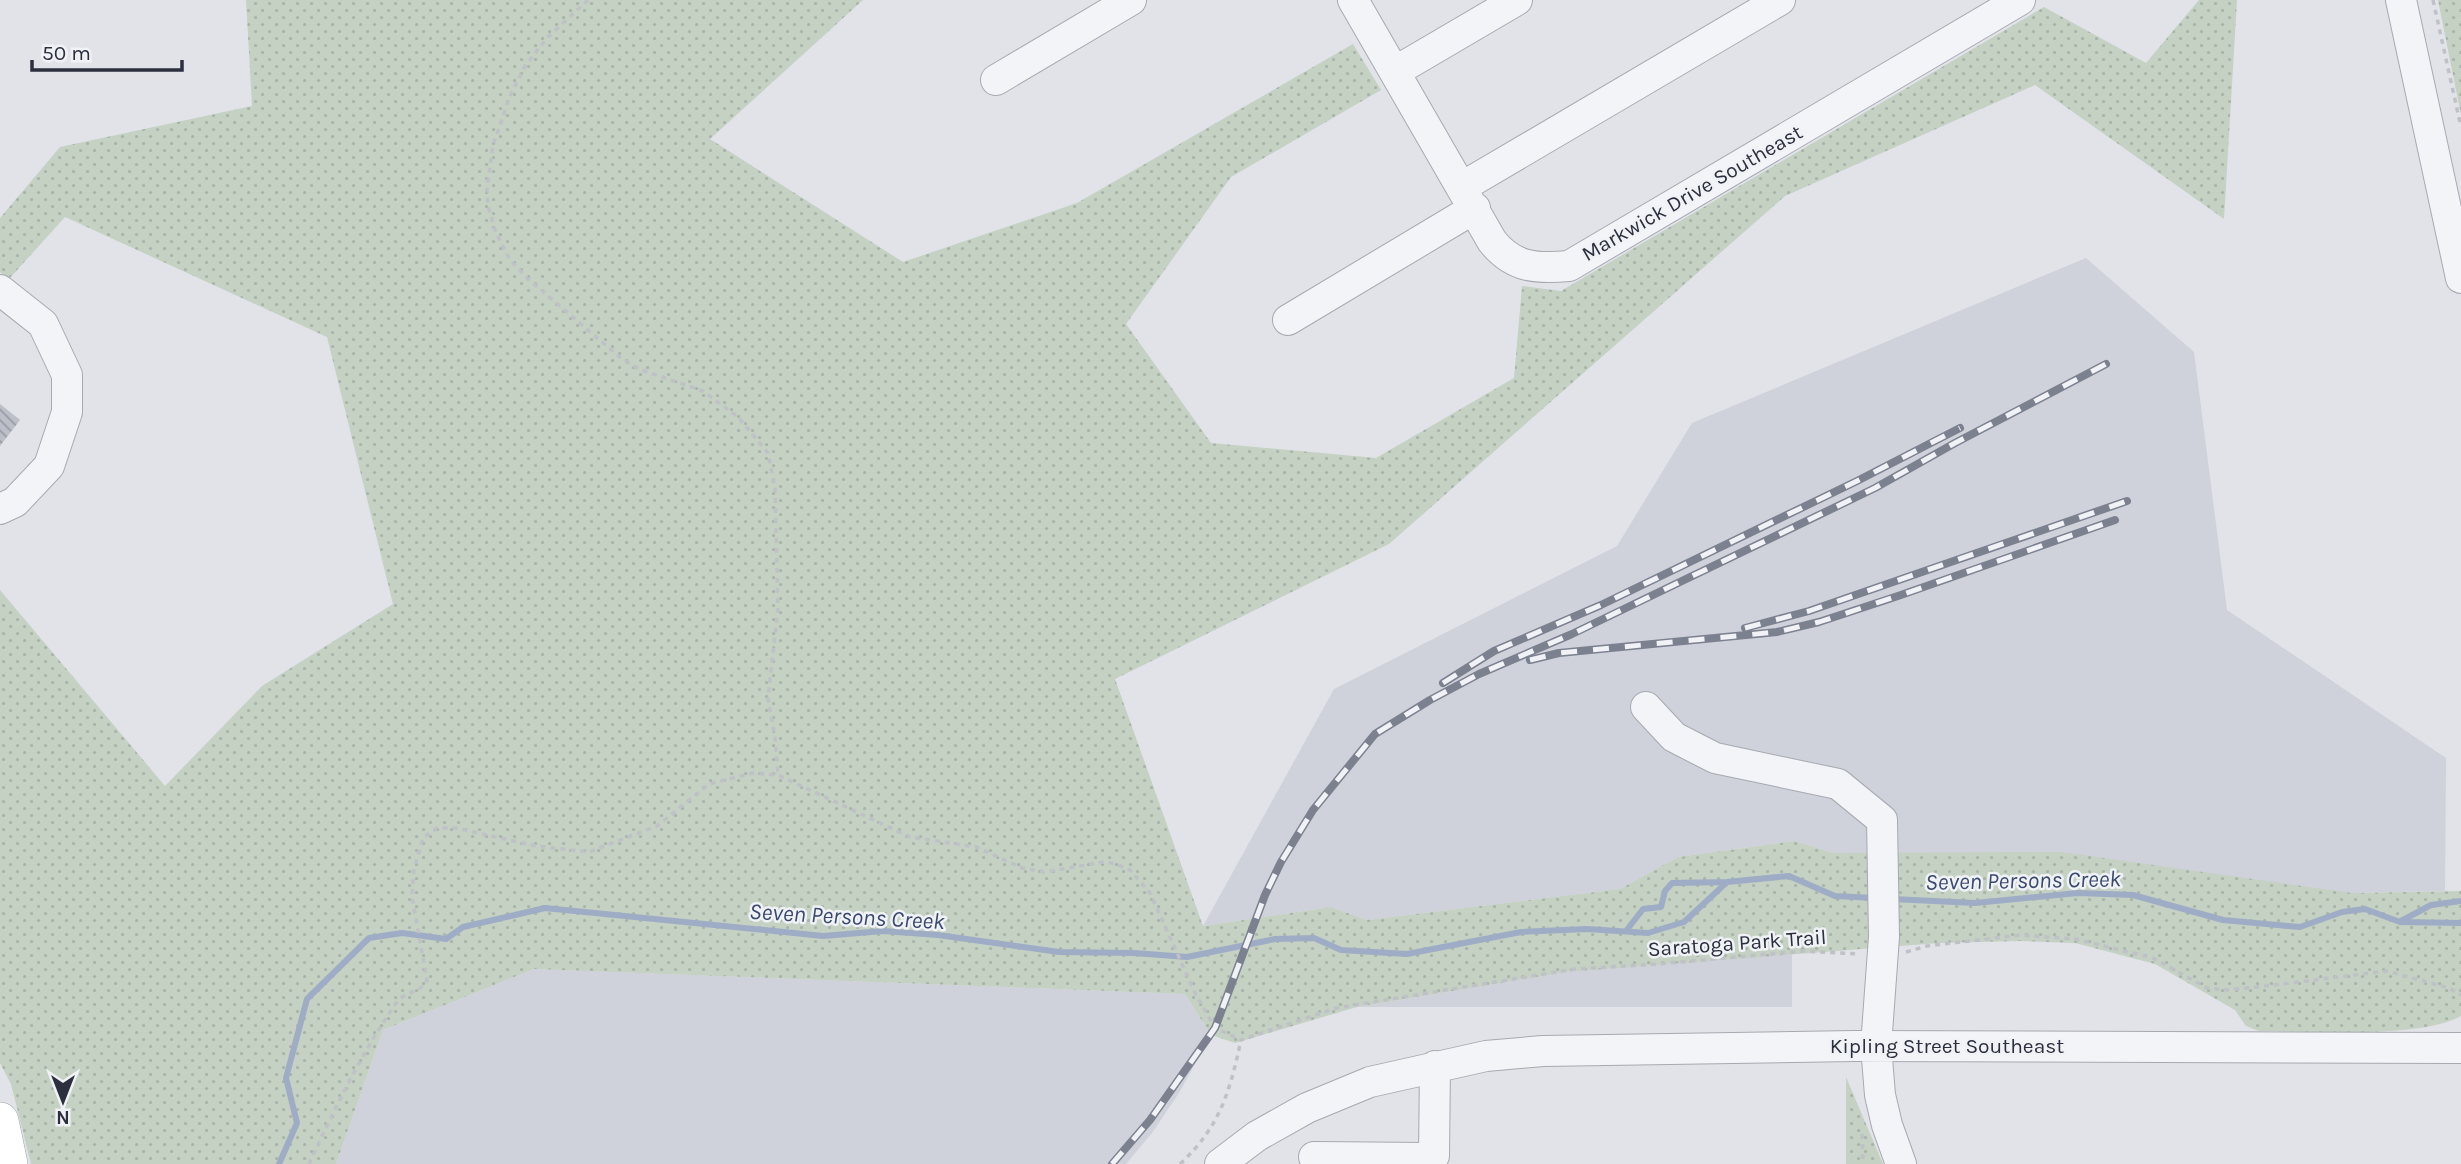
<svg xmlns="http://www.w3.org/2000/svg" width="2461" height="1164" viewBox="0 0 2461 1164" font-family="Karla,sans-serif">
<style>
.built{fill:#cfd2da}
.green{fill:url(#green-dots)}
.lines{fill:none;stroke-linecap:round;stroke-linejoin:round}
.stream{stroke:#9facc5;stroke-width:6}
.building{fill:url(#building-back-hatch)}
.minor-casing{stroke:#a7a9b2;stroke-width:32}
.major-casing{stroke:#a1a6b3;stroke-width:38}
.path{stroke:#bfc1c7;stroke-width:3.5;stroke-dasharray:5 5;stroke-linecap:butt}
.minor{stroke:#f3f4f7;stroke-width:30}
.major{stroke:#fff;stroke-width:37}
.rail-casing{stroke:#7c8190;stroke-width:8}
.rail{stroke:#f0f2f6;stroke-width:5;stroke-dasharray:16;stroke-linecap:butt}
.labels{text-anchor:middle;stroke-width:5;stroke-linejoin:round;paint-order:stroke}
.street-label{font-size:21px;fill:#2b2f3e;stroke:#f0f2f6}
.water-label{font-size:23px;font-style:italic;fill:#39496f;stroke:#f0f2f6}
</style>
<defs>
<pattern id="green-dots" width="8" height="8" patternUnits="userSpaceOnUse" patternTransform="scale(1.75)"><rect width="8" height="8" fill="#c4d1c3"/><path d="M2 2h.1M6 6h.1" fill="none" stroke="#a9b4a9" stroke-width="1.8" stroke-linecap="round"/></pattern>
<pattern id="building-back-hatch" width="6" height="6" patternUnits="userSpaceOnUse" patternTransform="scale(1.75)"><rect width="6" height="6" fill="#bcbec8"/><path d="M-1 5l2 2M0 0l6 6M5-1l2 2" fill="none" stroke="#999ba4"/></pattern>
</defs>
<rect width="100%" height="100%" fill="#e1e3e8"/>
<path class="built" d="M2086 258 2194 352 2227 610 2446 758 2445 891 2352 893 1833 853 1795 841 1678 857 1620 889 1367 920 1331 907 1203 926 1334 689 1617 546 1692 423Z
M1792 954V1007H1357L1567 972Z
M534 969 1185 994 1211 1035 1179 1093 1152 1133 1126 1164H336L383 1030Z"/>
<path class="green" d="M246 0H863L710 139 903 262 1077 203 1353 44 1381 90 1231 177 1126 324 1211 443 1376 458 1514 378 1522 286 1561 291 2044 7 2146 63 2199 0H2237L2224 219 2035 85 1785 196 1389 544 1115 679 1203 926 1331 907 1367 920 1620 889 1678 857 1795 841 1833 853 2061 852 2352 893 2461 891V1016C2420 1039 2309 1031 2259 1031L2246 1026 2235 1010 2155 964 2075 943 2020 941 1939 943 1567 972 1357 1007 1235 1043 1211 1035 1185 994 534 969 383 1030 336 1164H31L11 1084 0 1063V590L165 786 262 686 393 604 327 337 65 217 9 279 0 272V218L60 147 252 106Z
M2438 0H2461V115Z
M1846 1077 1883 1164H1846Z"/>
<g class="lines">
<path class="stream" d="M1892 899 1975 903 2078 893 2133 895 2223 920 2300 927 2342 912 2365 909 2400 922 2461 923
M2401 921 2431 905 2461 901
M1626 931 1643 909 1661 907 1665 891 1672 883 1727 882
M279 1164 297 1123 286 1078 307 999 369 938 402 933 446 939 463 927 545 908 823 936 883 931 938 935 1059 952 1134 953 1187 957 1275 939 1314 938 1341 950 1407 954 1521 932 1587 929 1648 933 1684 922 1727 882 1789 876 1835 896 1874 898"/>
</g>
<path class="building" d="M0 404 20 420 0 446Z"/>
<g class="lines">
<g class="minor-casing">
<path id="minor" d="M1353 0 1492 241C1513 268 1537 269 1569 266L2020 0
M2401 0 2461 278
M1396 71 1517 0
M996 80 1131 0
M1462 187 1780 0
M0 290 43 324 67 375V412L49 466 15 502 0 509
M1288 320 1475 208
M1646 707 1674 737 1715 758 1838 784 1882 820 1884 937 1876 1046 1880 1095 1887 1125 1901 1164
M1314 1157 1426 1158 1434 1156 1435 1066
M1220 1164 1257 1136 1307 1108 1370 1082 1486 1056 1543 1051 1854 1046 2461 1048"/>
</g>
<g class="major-casing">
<path id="major" d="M0 1121 9 1164"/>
</g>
<path class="path" d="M588 0 548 37 525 66 510 96 493 145 487 189 488 206 496 233 510 260 527 278 622 359 639 369 703 391 739 418 768 453 775 488 778 609 768 698 775 738 778 775
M2433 0 2461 127
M1906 952 1927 946 2020 935 2075 939 2153 958 2207 988 2227 990 2257 987 2387 971 2449 988 2461 995
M1862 1134 1863 1164
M309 1164C335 1108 362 1052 397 1002 405 991 421 993 427 980L412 897 414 869 423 838 437 828H456L536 846 589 852 657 826 709 784 753 773 778 775 910 837 976 847 1022 868 1045 872 1104 862 1116 864 1130 870 1150 893 1196 995 1215 1028 1241 1040 1336 1008 1575 969 1658 964 1803 951 1860 954
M1180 1164C1220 1127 1230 1091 1241 1040"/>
<use href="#minor" class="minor"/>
<use href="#major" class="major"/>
<g class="rail-casing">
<path id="rail" d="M1745 628 1809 611 2127 501
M1530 660 1559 653 1777 632 1819 622 1898 596 2115 520
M1443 683 1494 651 1601 605 1857 481 1960 428
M1112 1164 1150 1120 1215 1028 1265 895 1281 862 1313 810 1375 734 1430 700 1479 674 1572 634 1875 488 1955 443 2106 364"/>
</g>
<use href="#rail" class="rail"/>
</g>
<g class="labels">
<g class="street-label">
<text transform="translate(1692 193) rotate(-30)" y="7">Markwick Drive Southeast</text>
<text transform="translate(1737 943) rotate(-4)" y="7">Saratoga Park Trail</text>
<text x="1947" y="1053">Kipling Street Southeast</text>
</g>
<g class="water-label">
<text transform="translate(2023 880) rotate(-1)" y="8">Seven Persons Creek</text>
<text transform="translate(847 916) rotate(3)" y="8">Seven Persons Creek</text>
</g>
</g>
<g transform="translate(63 1101) rotate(180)" stroke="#f0f2f6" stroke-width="5" paint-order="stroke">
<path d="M0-5L12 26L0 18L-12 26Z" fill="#2b2f3e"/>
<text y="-10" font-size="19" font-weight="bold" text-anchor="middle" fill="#2b2f3e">N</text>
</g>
<path d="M32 60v10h150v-10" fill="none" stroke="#2b2f3e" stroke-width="3.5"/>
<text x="42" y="60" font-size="21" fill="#2b2f3e" stroke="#f0f2f6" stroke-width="5" paint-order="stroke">50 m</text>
</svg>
